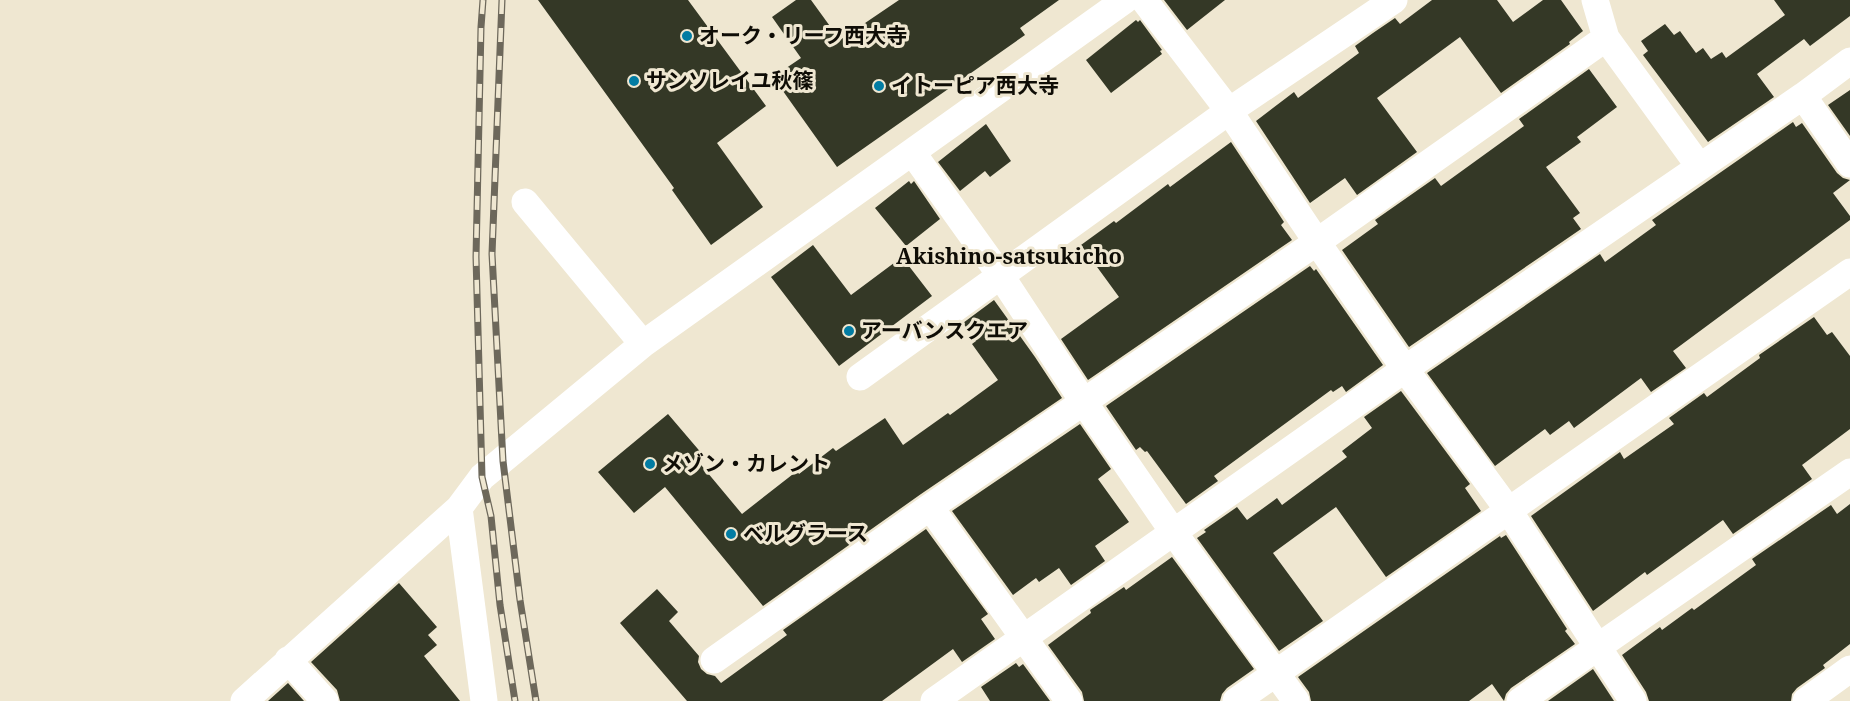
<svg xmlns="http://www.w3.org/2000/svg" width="1850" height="701" viewBox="0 0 1850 701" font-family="'Noto Serif','Noto Sans JP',serif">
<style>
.building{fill:#343826}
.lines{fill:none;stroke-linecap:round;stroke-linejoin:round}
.street{stroke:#fff;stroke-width:27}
.rail-casing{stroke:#6d685b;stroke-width:7}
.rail{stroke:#efe7d1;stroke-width:4.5;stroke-dasharray:14;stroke-linecap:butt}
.poi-dot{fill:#027ca3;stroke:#efe7d1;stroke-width:2}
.labels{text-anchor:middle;stroke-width:6;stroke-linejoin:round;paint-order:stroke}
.poi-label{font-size:21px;font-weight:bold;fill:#0f0d06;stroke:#efe7d1;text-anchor:start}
.neighbourhood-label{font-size:22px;font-weight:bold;fill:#0f0d06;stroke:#efe7d1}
</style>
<rect width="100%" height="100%" fill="#efe7d1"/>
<path class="building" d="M538 0H688L766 106 717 143 763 207 711 245 672 190 674 188Z
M796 0H811L840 40 899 0H1059L1020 28 1025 35 837 167 773 77 801 58 772 17Z
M1164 0H1225L1187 30Z
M1432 0H1497L1513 22 1543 0H1561L1583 31 1569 42 1570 44 1501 93 1460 37 1377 98 1417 152 1357 195 1345 178 1310 203 1256 121 1294 92 1298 98 1359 53 1355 46 1373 33 1395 18 1400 24Z
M1774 0H1850V16L1810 46 1804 39 1757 74 1774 97 1708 142 1643 55 1648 51 1641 41 1665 24 1674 35 1680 31 1696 53 1703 48 1711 59 1722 52 1726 58 1785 15Z
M1136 20 1138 22 1140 20 1162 50 1160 51 1162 54 1111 93 1086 60Z
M1589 69 1617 107 1577 137 1581 142 1546 167 1580 213 1573 218 1581 229 1409 347 1342 250 1378 224 1375 220 1435 178 1441 186 1524 126 1519 119Z
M1850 90V136L1828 105Z
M1793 122 1796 127 1802 123 1837 173 1843 178 1850 180 1833 193 1850 216V220L1673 351 1686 368 1651 392 1641 378 1574 428 1569 421 1550 435 1545 429 1495 466 1427 373 1600 254 1605 262 1656 225 1652 220Z
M986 124 1011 161 990 177 985 171 960 191 938 162Z
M1231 142 1284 222 1281 225 1292 240 1088 380 1061 339 1119 297 1081 245 1114 221 1116 223 1168 184 1170 187Z
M909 181 911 184 914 181 940 219 906 246 875 208Z
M813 245 851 295 902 257 932 296 839 366 771 277Z
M1310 266 1314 271 1316 269 1383 365 1346 392 1342 386 1333 392 1331 390 1214 476 1218 481 1186 504 1147 451 1145 452 1140 447 1136 450 1106 406Z
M994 300 1035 357 1062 398 921 494 763 606 665 487 634 513 598 472 668 414 703 455 697 460 742 514 797 471 799 474 833 448 836 451 885 418 903 445 948 413 950 415 998 380 972 344 976 341 963 323Z
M1814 317 1827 335 1832 332 1850 356V429L1802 465 1812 479 1733 534 1723 520 1647 575 1645 572 1593 611 1531 516 1620 452 1624 459 1674 424 1669 418 1704 393 1707 397 1760 358 1759 355Z
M1401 391 1470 484 1465 488 1481 511 1386 577 1336 507 1273 553 1323 621 1279 651 1197 538 1206 532 1204 530 1237 507 1247 520 1277 498 1282 505 1347 457 1342 451 1372 428 1364 417Z
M1080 424 1111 469 1098 479 1129 522 1095 546 1105 561 1071 585 1059 568 1039 582 1036 578 1013 595 952 511Z
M1850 504V644L1823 665 1825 668 1797 688 1792 694 1791 701H1649L1646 692 1622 655 1660 627 1662 630 1692 608 1694 610 1756 565 1752 559 1831 505 1837 514Z
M926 529 988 614 981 619 995 639 962 662 953 649 882 701H687L620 623 657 589 678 612 669 621 699 656 698 662 701 669 707 674 715 676 721 683 787 635 783 630Z
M1506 535 1567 629 1565 631 1575 644 1511 688 1506 694 1504 701 1492 684 1469 701H1311L1309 692 1298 677 1500 536 1501 538Z
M1172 557 1254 669 1227 688 1222 694 1220 701H1084L1082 692 1048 645 1091 613 1090 610 1124 587 1126 590Z
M399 583 437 627 428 635 437 645 424 656 460 701H340L337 690 311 662Z
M1016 663 1019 667 1023 664 1050 701H990L981 687Z
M1593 669 1614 701H1548Z
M288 683 304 701H268Z"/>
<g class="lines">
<path class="street" d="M1144 0 1229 111 1317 242 1405 369 1509 511 1633 701
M1595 0 1606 38 1699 166
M1803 96 1850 61
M912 152 1001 276 1083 401 1174 533 1296 701
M525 202 643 344
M860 377 1229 111 1394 0
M930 507 1069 701
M459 508 484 701
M288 660 325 701
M714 660 930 507 1317 242 1606 38
M244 701 459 508 482 477 643 344 1125 0
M934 701 1405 369 1803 96 1850 164
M1236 701 1850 272
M1520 701 1850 472
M1806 701 1850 669"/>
<g class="rail-casing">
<path id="rail" d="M483 0 481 27 476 257 482 477 491 516 500 605 515 701
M502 0 492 254 503 461 520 600 536 701"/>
</g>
<use href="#rail" class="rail"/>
</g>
<g class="poi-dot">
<circle cx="687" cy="36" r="6"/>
<circle cx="634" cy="81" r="6"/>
<circle cx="879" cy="86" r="6"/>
<circle cx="849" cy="331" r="6"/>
<circle cx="650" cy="464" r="6"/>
<circle cx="731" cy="534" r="6"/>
</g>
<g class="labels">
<g class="poi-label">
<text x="699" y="43">オーク・リーフ西大寺</text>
<text x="646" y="88">サンソレイユ秋篠</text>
<text x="891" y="93">イトーピア西大寺</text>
<text x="861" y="338">アーバンスクエア</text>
<text x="662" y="471">メゾン・カレント</text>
<text x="743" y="541">ベルグラース</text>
</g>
<g class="neighbourhood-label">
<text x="1009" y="264">Akishino-satsukicho</text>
</g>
</g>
</svg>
